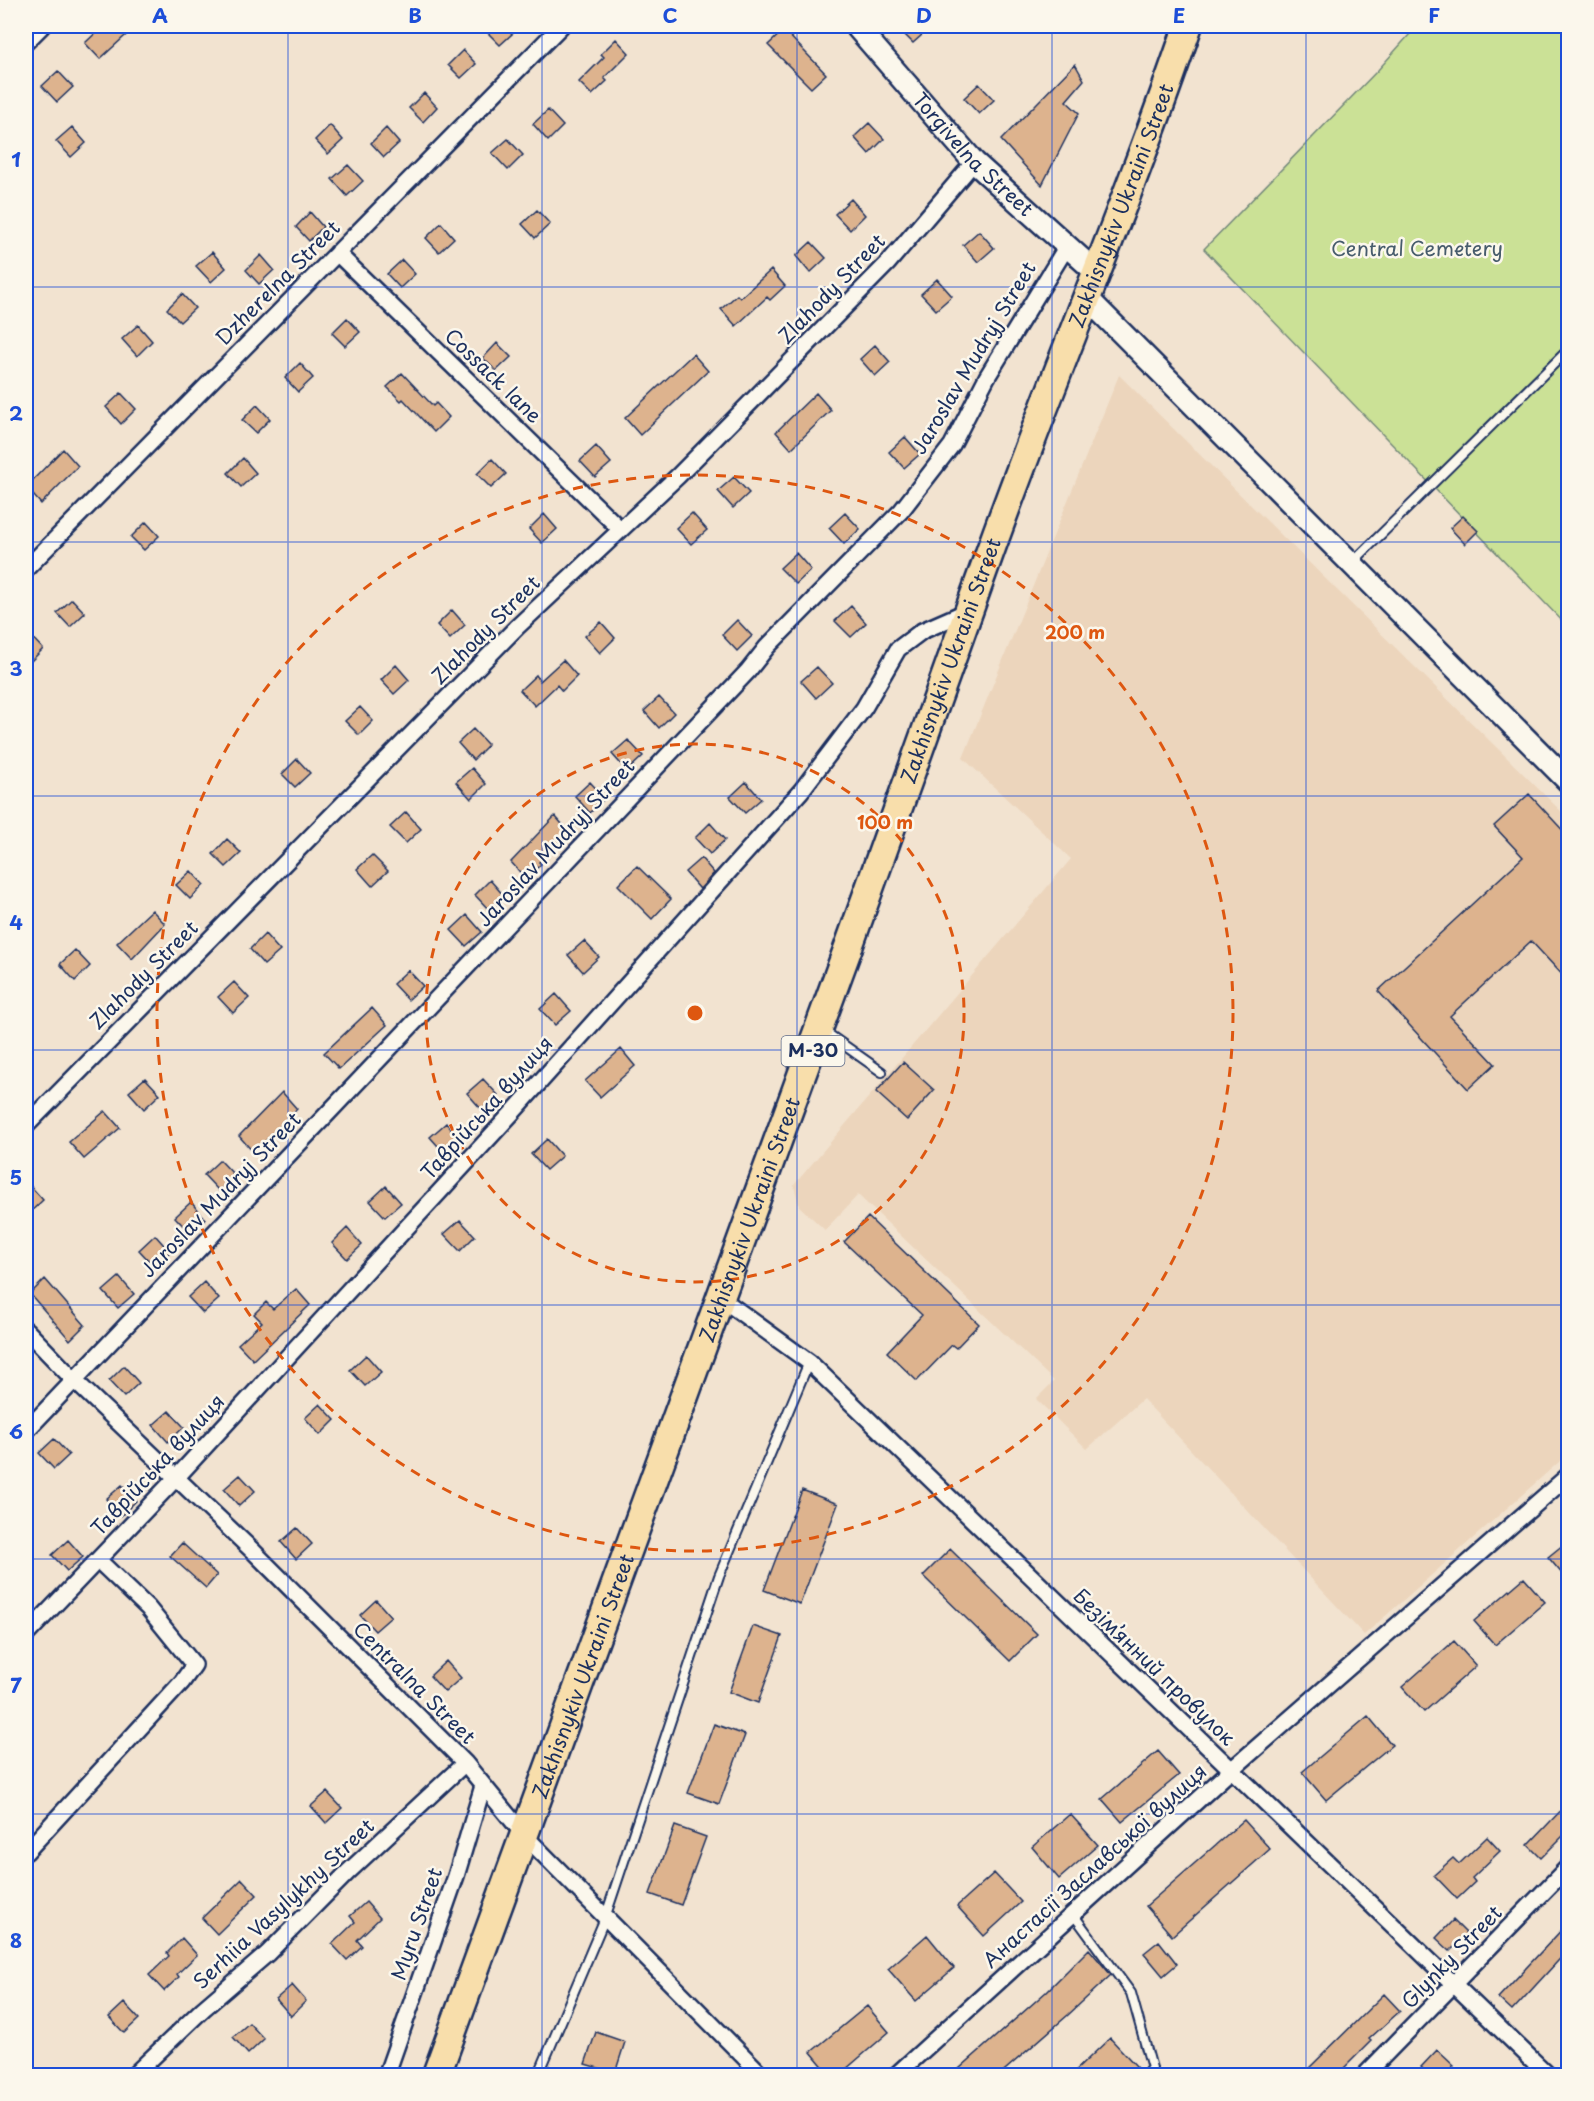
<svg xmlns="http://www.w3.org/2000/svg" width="1594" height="2101" viewBox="0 0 1594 2101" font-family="'Playpen Sans',sans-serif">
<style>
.built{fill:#ecd5bc}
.green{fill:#cbe196;stroke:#73887a;stroke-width:1.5}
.building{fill:#ddb38e;stroke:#1b2f5e;stroke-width:1.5}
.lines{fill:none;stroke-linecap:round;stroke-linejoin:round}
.lane-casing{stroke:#1b2f5e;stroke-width:12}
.street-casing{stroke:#1b2f5e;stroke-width:20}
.secondary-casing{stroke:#1b2f5e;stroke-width:26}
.highway-casing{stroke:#1b2f5e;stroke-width:32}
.lane{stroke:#fbf7ec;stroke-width:8}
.street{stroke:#fbf7ec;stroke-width:15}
.secondary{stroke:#fbf7ec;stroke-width:21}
.highway{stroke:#f8deab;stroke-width:27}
.grid{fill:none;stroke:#1d4ed8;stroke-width:1.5;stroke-opacity:0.55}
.ring{fill:none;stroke:#de5710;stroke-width:3;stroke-dasharray:10 8}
.labels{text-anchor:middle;stroke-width:5;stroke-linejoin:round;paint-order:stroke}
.shield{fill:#fbf7ec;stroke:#5e6b89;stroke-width:1.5}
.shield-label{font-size:18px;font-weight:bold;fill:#1b2f5e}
.street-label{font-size:20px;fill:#1b2f5e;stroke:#fbf7ec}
.park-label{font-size:20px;fill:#475c6c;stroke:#fbf7ec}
.centre{fill:#de5710;stroke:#fbf7ec;stroke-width:3}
.ring-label{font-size:18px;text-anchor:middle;font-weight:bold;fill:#de5710;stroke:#fbf7ec;stroke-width:5;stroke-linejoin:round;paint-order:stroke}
.neatline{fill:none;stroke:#1d4ed8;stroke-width:2}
.grid-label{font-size:20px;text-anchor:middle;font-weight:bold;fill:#1d4ed8}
</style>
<rect width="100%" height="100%" fill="#f2e3d0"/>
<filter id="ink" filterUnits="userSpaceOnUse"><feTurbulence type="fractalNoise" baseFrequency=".0167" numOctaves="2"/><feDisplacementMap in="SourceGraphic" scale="12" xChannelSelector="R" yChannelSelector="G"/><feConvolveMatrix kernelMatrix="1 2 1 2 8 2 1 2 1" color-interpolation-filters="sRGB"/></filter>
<g filter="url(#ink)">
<path class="built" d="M1119 375 1568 818V1454L1364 1635 1143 1399 1087 1449 1036 1399 1054 1381 858 1195 825 1230 799 1206 794 1185 1071 859 963 758Z"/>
<path class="green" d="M1417 26H1568V627L1204 249 1378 70Z"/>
<path class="building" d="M103 26H136L100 59 85 43Z
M481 26H521L500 45Z
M896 26H932L913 43Z
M784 30 826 74 811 88 768 45Z
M616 39 629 53 604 78 607 81 592 95 579 82 604 57 601 54Z
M463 50 476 64 461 78 448 65Z
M1075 64 1084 80 1066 101 1079 113 1042 185 1001 140Z
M58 71 73 87 57 102 42 86Z
M979 84 994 100 979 114 964 98Z
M424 93 437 107 423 122 409 108Z
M548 110 563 126 548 141 533 124Z
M869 123 884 139 869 154 854 137Z
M330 125 343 140 328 154 315 140Z
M72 127 86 143 71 157 56 141Z
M386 128 399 143 384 157 371 143Z
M508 139 523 155 508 170 492 153Z
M348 165 363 181 347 196 332 179Z
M851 199 865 215 850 230 835 214Z
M537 210 550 224 535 238 522 224Z
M310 212 323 227 309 241 296 227Z
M441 223 454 238 439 252 426 238Z
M979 231 994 248 978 262 963 245Z
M811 242 826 258 810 273 796 256Z
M212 252 226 268 211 282 196 266Z
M261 255 274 270 259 284 246 270Z
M402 260 415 274 400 288 387 274Z
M771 270 785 286 770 300 767 297 736 326 721 309 737 295 740 298Z
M937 279 952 296 936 310 921 294Z
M182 294 195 308 180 322 167 309Z
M347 318 360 332 345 346 332 333Z
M138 325 152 341 137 356 122 339Z
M497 343 511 357 496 371 483 358Z
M875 345 890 362 875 376 860 359Z
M693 354 708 371 640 435 625 418Z
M300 363 313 378 298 392 285 378Z
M402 373 433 406 436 403 449 417 434 432 403 399 401 401 387 387Z
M121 393 136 409 121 424 106 407Z
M816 393 831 410 791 449 776 432Z
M257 405 270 419 256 433 242 420Z
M905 437 920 454 904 468 889 452Z
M596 446 611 463 595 477 580 461Z
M63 449 78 466 41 504 26 487Z
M243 458 256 473 241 487 228 473Z
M492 459 506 474 491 488 477 474Z
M734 477 749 493 733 508 718 491Z
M692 513 707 530 691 544 676 528Z
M845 513 860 529 844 544 829 528Z
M544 514 557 529 542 543 529 529Z
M1463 516 1478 531 1465 544 1450 528Z
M146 522 159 536 144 550 131 537Z
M796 553 811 570 796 584 780 568Z
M72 599 85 613 70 627 57 613Z
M851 606 866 623 851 637 835 621Z
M452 610 465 625 450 639 437 625Z
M737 620 752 636 737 651 722 635Z
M601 622 615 638 600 653 585 636Z
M26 631 43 649 26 666Z
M563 660 577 676 562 691 557 685 535 706 520 690 536 675 540 681Z
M396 665 409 680 394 694 381 680Z
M817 667 832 683 816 698 801 681Z
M659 697 674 713 659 728 644 711Z
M360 707 373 721 359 735 345 721Z
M473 729 488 745 473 760 458 743Z
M628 740 643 756 627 771 612 754Z
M297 759 310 773 295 787 282 774Z
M472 768 486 784 471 799 456 782Z
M590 782 605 798 590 813 575 796Z
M746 782 761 799 745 813 730 797Z
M1529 794 1569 837V982L1531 941 1450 1016 1495 1064 1468 1089 1378 991 1523 857 1494 826Z
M406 812 421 829 406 843 390 827Z
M555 816 570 833 539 862 541 864 526 879 511 862Z
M710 823 725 840 710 854 695 838Z
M227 839 241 853 226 867 213 854Z
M372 855 388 871 372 886 357 869Z
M701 858 714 873 700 889 685 872Z
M637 866 671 899 652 919 618 885Z
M191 871 204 885 190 899 176 885Z
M490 880 505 897 490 911 475 895Z
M152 910 165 924 132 959 117 943Z
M467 915 482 932 466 946 451 930Z
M265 934 280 951 264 965 250 949Z
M584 941 599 957 583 972 568 955Z
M75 950 90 966 75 981 60 964Z
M408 970 423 986 408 1000 393 984Z
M234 982 249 998 233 1013 218 997Z
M556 994 571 1011 555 1025 540 1009Z
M372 1008 387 1025 339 1069 324 1053Z
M621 1049 635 1066 600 1097 585 1081Z
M903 1062 934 1090 907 1120 876 1092Z
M145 1078 160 1094 144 1109 129 1092Z
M483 1079 498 1095 482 1110 467 1093Z
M282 1092 297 1109 254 1153 239 1136Z
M105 1111 120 1128 84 1159 69 1142Z
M446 1123 460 1139 445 1154 430 1137Z
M547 1139 562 1156 546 1170 531 1154Z
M220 1160 235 1176 219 1191 204 1175Z
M26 1181 43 1200 26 1216Z
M386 1186 401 1203 385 1217 370 1201Z
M191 1202 205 1219 190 1233 175 1217Z
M868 1217 979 1324 956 1348 952 1345 917 1381 887 1352 922 1315 844 1242Z
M460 1220 475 1236 460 1251 444 1234Z
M347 1228 362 1245 347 1259 332 1243Z
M155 1235 170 1252 154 1266 139 1250Z
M119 1277 134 1294 118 1308 103 1291Z
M45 1279 85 1325 70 1340 30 1294Z
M204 1282 219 1299 203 1313 188 1297Z
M296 1289 310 1305 253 1360 238 1344 262 1322 254 1314 266 1302 273 1309Z
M366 1355 381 1372 365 1386 350 1370Z
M124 1366 139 1383 124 1397 109 1381Z
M320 1404 335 1420 320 1435 305 1418Z
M169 1411 184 1427 168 1442 153 1425Z
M54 1439 69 1455 54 1469 39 1453Z
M240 1475 255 1491 239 1506 224 1489Z
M122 1485 136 1501 121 1516 106 1499Z
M802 1490 838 1504 800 1604 764 1590Z
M297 1528 312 1544 296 1559 281 1542Z
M68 1540 83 1557 67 1571 52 1555Z
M1569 1540V1582L1548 1557Z
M182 1543 217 1575 206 1588 170 1556Z
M950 1549 1037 1634 1010 1661 923 1576Z
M1524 1578 1545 1602 1495 1645 1474 1621Z
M376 1600 391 1617 375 1631 360 1615Z
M753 1626 782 1636 758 1703 729 1692Z
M1454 1641 1476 1666 1424 1712 1402 1687Z
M446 1661 461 1678 445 1692 430 1676Z
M1368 1716 1392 1745 1326 1800 1302 1772Z
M714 1724 745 1735 719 1804 688 1793Z
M1158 1751 1179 1775 1122 1822 1102 1799Z
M327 1792 342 1808 326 1823 311 1806Z
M1569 1802V1830L1541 1858 1528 1845Z
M1070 1814 1098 1845 1059 1879 1032 1847Z
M1244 1820 1270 1849 1172 1936 1146 1906Z
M675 1826 706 1837 681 1905 650 1894Z
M1487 1837 1500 1851 1472 1878 1475 1882 1457 1899 1434 1875 1453 1858 1459 1864Z
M994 1873 1021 1902 984 1936 957 1906Z
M242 1879 257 1895 217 1934 202 1918Z
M366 1902 380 1918 357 1940 362 1946 347 1960 332 1944 355 1922 350 1916Z
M1453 1920 1467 1934 1450 1951 1436 1938Z
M1569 1922V1949L1512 2011 1498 1998Z
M927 1935 954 1968 916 2001 888 1969Z
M182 1938 197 1955 177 1974 179 1977 164 1991 149 1975 169 1956 167 1953Z
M1159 1941 1177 1964 1163 1976 1144 1953Z
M1089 1949 1111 1975 1068 2015 998 2076H951L1046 1992Z
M292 1985 306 2001 291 2016 276 1999Z
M1384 1994 1400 2011 1369 2039 1371 2041 1336 2076H1301Z
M124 2003 139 2019 124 2033 109 2017Z
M867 2006 889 2032 838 2076H831L811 2052Z
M249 2023 264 2039 248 2054 233 2037Z
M596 2032 625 2042 615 2073 585 2064Z
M1110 2038 1137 2067 1128 2076H1070Z
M1437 2050 1454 2066 1445 2076H1430L1421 2067Z"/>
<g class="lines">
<g class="lane-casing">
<path id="lane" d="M1352 563 1568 350
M824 1031 882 1072
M1073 1914 1131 1993 1152 2068 1144 2076
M538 2076 605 1918 719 1576 809 1362"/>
</g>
<g class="street-casing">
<path id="street" d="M26 42 42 26
M337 253 620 529
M26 569 561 26
M26 1126 517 627 678 476 888 263 974 162
M722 1299 809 1362 1549 2076
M26 1330 75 1381 254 1552 465 1763 525 1836 763 2076
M26 1431 748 671 767 647 901 511 952 445 987 377 1067 246
M26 1635 176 1478 513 1112 801 791 864 708 898 649 922 631 970 610
M26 1852 182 1682 194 1665 148 1608 98 1560
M133 2076 203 2009 267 1954 348 1872 465 1763
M386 2076 456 1876 483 1786
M895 2076 1230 1771 1568 1476
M1364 2076 1568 1867"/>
</g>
<g class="secondary-casing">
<g id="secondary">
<path id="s1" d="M856 26 974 162 1098 274"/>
<path d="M1087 298 1568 781"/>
</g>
</g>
<g class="highway-casing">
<g id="highway">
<path id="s2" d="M436 2076C625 1568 809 1059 991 549 1054 374 1128 202 1188 26"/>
</g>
</g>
<use href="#lane" class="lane"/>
<use href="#street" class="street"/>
<use href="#secondary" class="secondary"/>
<use href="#highway" class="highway"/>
</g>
</g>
<path class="grid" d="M288 26V2076M542 26V2076M797 26V2076M1052 26V2076M1306 26V2076M26 287H1568M26 542H1568M26 796H1568M26 1050H1568M26 1305H1568M26 1559H1568M26 1814H1568"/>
<g class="ring">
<circle cx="695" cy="1013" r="269"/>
<circle cx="695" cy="1013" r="538"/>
</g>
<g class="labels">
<rect class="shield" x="781.5" y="1036" width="63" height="30" rx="4.5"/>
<g class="shield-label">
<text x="813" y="1057">М-30</text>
</g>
<g class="street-label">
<text dy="7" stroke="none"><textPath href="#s1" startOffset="174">Torgivelna Street</textPath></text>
<text dy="7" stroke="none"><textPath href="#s2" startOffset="1992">Zakhisnykiv Ukraini Street</textPath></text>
<text transform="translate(278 283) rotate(-45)" y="7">Dzherelna Street</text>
<text transform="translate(832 289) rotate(-46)" y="7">Zlahody Street</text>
<text transform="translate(974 358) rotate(-59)" y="7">Jaroslav Mudryj Street</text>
<text transform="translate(493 376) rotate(44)" y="7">Cossack lane</text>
<text transform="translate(486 630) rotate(-45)" y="7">Zlahody Street</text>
<text dy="7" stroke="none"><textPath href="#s2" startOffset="1506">Zakhisnykiv Ukraini Street</textPath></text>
<text transform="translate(556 843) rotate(-47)" y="7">Jaroslav Mudryj Street</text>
<text transform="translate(144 975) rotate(-45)" y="7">Zlahody Street</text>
<text transform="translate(487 1108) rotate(-48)" y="7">Таврійська вулиця</text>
<text transform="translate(221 1195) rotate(-46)" y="7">Jaroslav Mudryj Street</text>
<text dy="7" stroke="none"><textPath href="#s2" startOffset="912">Zakhisnykiv Ukraini Street</textPath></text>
<text transform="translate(158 1465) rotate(-47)" y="7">Таврійська вулиця</text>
<text transform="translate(1154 1667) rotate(44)" y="7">Безімʼянний провулок</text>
<text dy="7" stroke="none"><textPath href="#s2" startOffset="426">Zakhisnykiv Ukraini Street</textPath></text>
<text transform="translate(414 1683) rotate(45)" y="7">Centralna Street</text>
<text transform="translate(1095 1866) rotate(-42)" y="7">Анастасії Заславської вулиця</text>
<text transform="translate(284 1904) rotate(-43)" y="7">Serhiia Vasylykhy Street</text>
<text transform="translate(417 1924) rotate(-71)" y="7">Myru Street</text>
<text transform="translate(1452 1957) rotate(-46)" y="7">Glynky Street</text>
</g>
<g class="park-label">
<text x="1417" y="256">Central Cemetery</text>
</g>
</g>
<circle cx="695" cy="1013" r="9" class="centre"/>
<g class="ring-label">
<text x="1075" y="639">200 m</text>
<text x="885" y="829">100 m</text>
</g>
<rect width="1594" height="2101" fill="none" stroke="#fbf7ec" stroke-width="66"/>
<rect x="33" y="33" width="1528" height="2035" class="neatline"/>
<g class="grid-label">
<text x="160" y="23">A</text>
<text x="415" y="23">B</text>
<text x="670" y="23">C</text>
<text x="924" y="23">D</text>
<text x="1179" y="23">E</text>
<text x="1434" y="23">F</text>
<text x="16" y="167">1</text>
<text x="16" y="421">2</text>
<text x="16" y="676">3</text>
<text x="16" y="930">4</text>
<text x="16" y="1185">5</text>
<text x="16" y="1439">6</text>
<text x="16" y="1693">7</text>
<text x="16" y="1948">8</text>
</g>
</svg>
